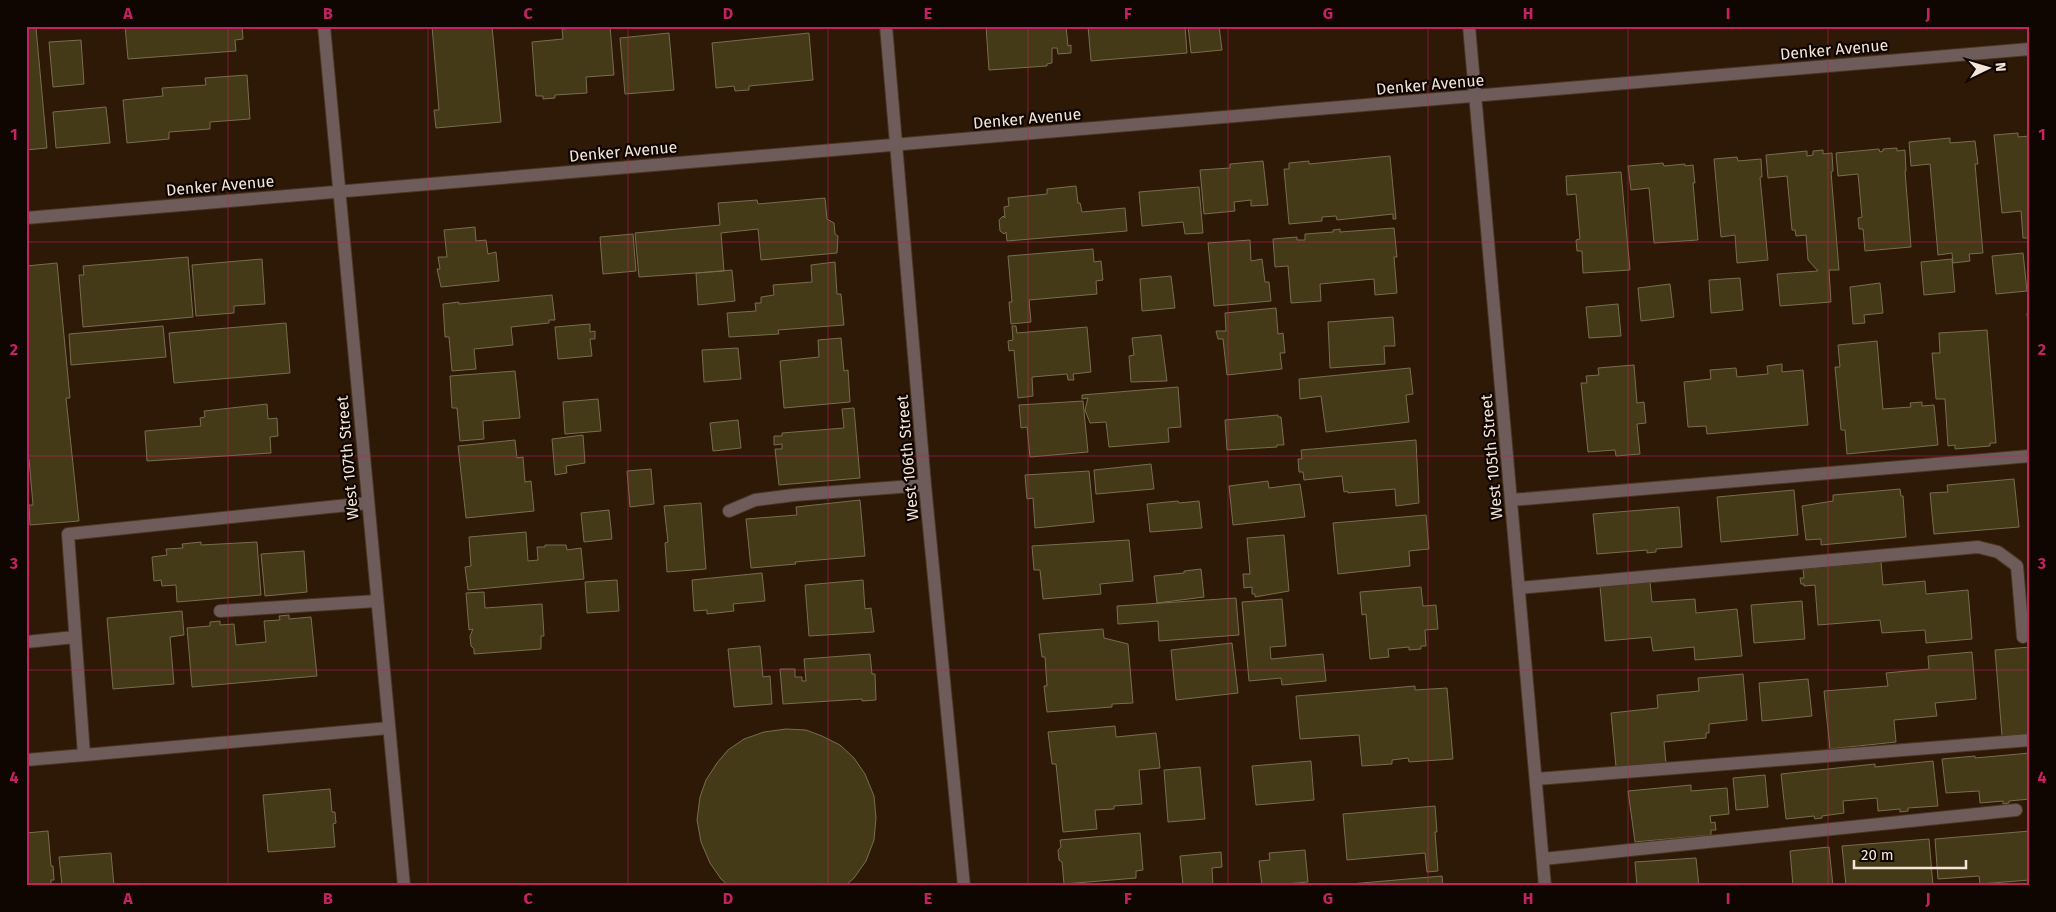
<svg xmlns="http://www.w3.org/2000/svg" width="2056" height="912" viewBox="0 0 2056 912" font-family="'Fira Sans',sans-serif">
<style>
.building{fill:#453a18;stroke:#776d4f}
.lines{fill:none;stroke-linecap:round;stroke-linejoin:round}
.lane-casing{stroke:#4a3524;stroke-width:14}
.street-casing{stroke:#4a3524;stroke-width:14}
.lane{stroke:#6e5c5a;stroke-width:12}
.street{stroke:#6e5c5a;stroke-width:12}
.grid{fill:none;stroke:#c42261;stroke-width:1;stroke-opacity:0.55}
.labels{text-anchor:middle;stroke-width:4.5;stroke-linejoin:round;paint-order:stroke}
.street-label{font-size:16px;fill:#f4e5d9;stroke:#0f0602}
.neatline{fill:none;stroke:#c42261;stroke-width:2}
.grid-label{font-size:16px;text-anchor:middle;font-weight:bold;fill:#c42261}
</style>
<rect width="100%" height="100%" fill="#2e1806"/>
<path class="building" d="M125 26H242L243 39 235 40 236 51 128 59Z
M432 26H492L501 122 436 128 434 110H439Z
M574 26H610L614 75 586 77 587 93 555 95V98L543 99V96H536L532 42 563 39 562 29 574 28Z
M986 26H1066L1068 46 1071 45V53L1058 54 1057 48H1052V63L1047 64V66L989 70Z
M1088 26H1185L1187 53 1091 61Z
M1188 26H1219L1222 50 1191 53Z
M36 28 47 148 26 150V29Z
M669 33 674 90 625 94 620 38Z
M809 33 813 80 749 86V90L735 91 734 86 716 88 712 43Z
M81 40 84 84 53 87 49 42Z
M247 75 250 119 210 122V129L169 132V139L127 143 123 100 163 96 162 88 206 85 205 78Z
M106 107 110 143 56 148 53 112Z
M2018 133V137L2030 136V238H2023L2021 211 2002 213 1994 135Z
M1950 138V143L1975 141 1978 164H1975L1983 253 1969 254 1970 261 1953 263 1952 253 1938 255 1930 164 1911 166 1909 142Z
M1897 148V151L1905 150 1906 171H1905L1911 247 1865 251 1863 229H1859L1858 218 1862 217 1858 174 1838 176 1836 153 1879 149 1880 152 1883 151V149Z
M1823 150V154L1832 153 1833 171 1831 172 1839 270H1829L1831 302 1780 306 1777 274 1818 271 1808 260 1806 235 1796 236 1795 230H1792L1787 176 1768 178 1766 155 1807 151V156L1813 155V151Z
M1390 156 1396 219H1393V214L1337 220 1336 216 1322 217V221L1289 224 1284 169H1289V163L1309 161V164Z
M1737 157 1738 161 1761 159 1762 177H1760L1768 260 1737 263 1735 235 1721 237 1714 159Z
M1263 161 1268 205 1251 206V200L1234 202 1235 211 1204 214 1200 170 1230 168V164Z
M1663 163 1664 166 1685 164V166L1693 165 1695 183H1693L1698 240 1654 243 1649 188 1631 190 1628 166Z
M1621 172 1630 270 1583 273 1582 251H1577L1576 240 1580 239 1576 194 1567 195 1566 176Z
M1076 186 1078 203H1080L1082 212 1125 208 1127 231 1007 241 1006 232 1004 234 1000 231 999 220 1003 216 1005 218 1004 207 1009 206 1008 198 1047 194V189Z
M1199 187 1203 233 1185 234 1183 222 1142 226 1139 192Z
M825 198 827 219 834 223 835 234 838 236 837 253 761 260 758 229 721 233 724 271 639 277 635 233 720 225 718 203 757 200 758 204Z
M475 227 476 241 486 240 488 254 496 252 499 281 441 287 437 269H440L438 257H447L444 230Z
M1394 228 1397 257H1394L1397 293 1375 295 1374 279 1320 284 1321 301 1291 303 1288 266 1275 267 1273 239 1297 237V240H1305V234L1333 232V230L1340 229V232Z
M633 234 636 271 603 274 600 237Z
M1250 240 1251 261 1262 259 1265 282H1269L1271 301 1214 306 1208 243Z
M1093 249 1094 262 1101 261 1103 280 1096 281 1097 294 1029 300 1031 322 1011 324 1009 302H1012L1008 256Z
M2023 253 2027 291 1996 294 1992 256Z
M188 257 193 317 83 327 79 275H84L83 266Z
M262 259 265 304 234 306V313L196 316 192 265Z
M1952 259 1955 292 1924 295 1921 262Z
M835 262 837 294H841L844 325 778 330 779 334 729 337 727 313 756 311 755 303H761V297L774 295 773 285 812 282 811 265Z
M57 263 70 398H66L79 521 30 525 29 505H33L29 459H26V266Z
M732 270 735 301 698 305 696 273Z
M1171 276 1175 308 1142 311 1140 279Z
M1740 278 1743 310 1711 313 1709 280Z
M1880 283 1883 313 1864 315 1865 323 1853 324 1850 287Z
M1670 284 1674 317 1641 321 1638 288Z
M552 295 555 320H549V323L511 327 513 345 474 349 476 369 452 371 449 337H445L443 304 459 302V304Z
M1618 304 1621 336 1589 338 1586 307Z
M1276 308 1278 334 1283 333 1285 353H1280L1282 369 1227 375 1223 339H1218L1216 331H1226L1225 313Z
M2030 312V349L2027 313Z
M1393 317 1395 346H1384L1385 364 1330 368 1328 322Z
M286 323 290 373 174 383 169 333Z
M590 324V332L595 331V339H590L592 356 558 359 555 327Z
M163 326 166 357 71 365 69 334Z
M1012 326H1016L1017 333 1087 327 1091 372 1073 374 1074 380H1068L1067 374 1032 377 1033 396 1018 398 1014 350 1009 351 1008 341 1013 340Z
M1987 330 1996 443H1990V446L1955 449V445L1948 446 1945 399H1936L1932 353H1940L1939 333Z
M1161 335 1167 381 1131 382 1129 356 1134 355 1132 338Z
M841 338 844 371 848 370 850 402 784 408 780 361 819 357 818 340Z
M1877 341 1883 409 1911 407 1910 403 1922 402V406L1934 405 1938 445 1847 454 1845 430H1841L1835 367H1840L1838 345Z
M738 348 741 379 704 382 702 350Z
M1782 364V372L1803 370 1808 425 1707 434 1706 426 1688 427 1684 382 1711 379 1710 370 1736 368 1737 377 1768 374 1767 366Z
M1634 365 1637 403 1644 402 1646 423 1637 424 1640 454 1616 456 1615 450 1588 452 1581 383H1587L1586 376 1599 375 1598 368Z
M1410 368 1413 394 1406 395 1409 422 1326 432 1321 396 1300 399 1299 379Z
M515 371 520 418 483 421 484 439 460 441 457 408H452L450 376Z
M1178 387 1181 427 1168 428 1169 442 1109 447 1106 422 1090 423 1085 410 1088 398 1082 399V395Z
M598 399 601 431 565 434 563 402Z
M1083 401 1088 452 1030 457 1027 427 1021 428 1019 405Z
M267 404 268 419 277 418 278 436 270 437 271 453 147 461 145 431 201 426 200 418 205 417 204 411Z
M854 408 860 478 779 485 775 449H782V444L774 445V436H782V433L844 428 842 409Z
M1278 415V417H1281L1284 445H1277V447L1227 450 1225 420Z
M738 420 741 448 713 451 710 423Z
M583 435 585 463 566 466 567 473 555 475 552 439Z
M515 440 517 458 523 457 525 482 531 481 534 511 466 518 458 446Z
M1416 440 1419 503 1396 506 1395 489 1348 493 1347 491 1344 492 1342 476 1304 480 1303 472H1299L1298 459H1302L1301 450Z
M1151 464 1154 489 1096 494 1094 470Z
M651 469 654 504 630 507 627 471Z
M1089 471 1094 522 1035 528 1033 498 1027 499 1025 475Z
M2014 479 2019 527 1934 534 1930 493 1948 492 1947 485Z
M1268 481 1269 488 1300 484 1305 517 1233 525 1229 486Z
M1900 489 1901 496H1903L1906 537 1821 545V539L1806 540 1802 506 1833 501V495Z
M1794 490 1798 535 1721 542 1717 497Z
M860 500 865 556 795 562 796 564 751 568 746 519 797 515 796 507Z
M1178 501 1179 503 1199 501 1202 528 1150 532 1147 504Z
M701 503 706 569 667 572 665 543 668 542 664 506Z
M1679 507 1682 547 1656 549V552L1647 553V550L1597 554 1593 514Z
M609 510 612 539 584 542 581 513Z
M1426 515 1429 549 1409 551 1410 566 1338 574 1333 523Z
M526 532 528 561 538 560 537 547H545V545H566L567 550 581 548 584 579 468 590 465 567 471 566 469 537Z
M1284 535 1289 591 1255 597V594H1252V587L1244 588 1243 574H1250L1247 538Z
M1129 540 1133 581 1100 584 1101 594 1043 599 1040 570H1034L1032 546Z
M201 542V545L257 542 261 595 177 602 176 585 162 586 161 580 154 581 152 557 167 555 166 549 183 548 182 544Z
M304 551 307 592 265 596 261 554Z
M1881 562 1883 585 1925 581 1926 594 1968 590 1972 639 1926 643 1925 630 1882 633 1880 620 1818 625 1815 585 1804 586V584H1801L1800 578H1804L1803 569Z
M1201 569 1204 597 1157 603 1154 576 1184 573V571Z
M762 573 765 601 733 604 734 611 707 614V610L694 611 692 580Z
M617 580 619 611 587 613 585 582Z
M863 580 865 609 871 608 874 632 809 636 805 585Z
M1650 582 1652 602 1695 599 1696 613 1737 609 1742 656 1695 660 1694 647 1653 651 1651 637 1605 641 1600 586Z
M1421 587 1423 606 1436 605 1438 629 1425 630 1426 646H1421V649L1409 650V647L1388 649 1389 657 1370 659 1366 614 1362 615 1360 592Z
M484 592 485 608 542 604 544 636H541V649L474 654V649L471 646 470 636 473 629 469 630 466 593Z
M1236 598 1239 635 1159 641 1158 621 1118 624 1117 606Z
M1282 599 1286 646 1270 647 1271 659 1323 654 1326 681 1282 685 1281 678 1249 681 1242 602Z
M1802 601 1805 639 1754 643 1751 605Z
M182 611 184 635 170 637 174 684 113 689 107 618Z
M289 615V619L311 617 317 676 192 687 187 628 210 626V622L220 621V625L234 624 236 645 266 642 264 621 280 620 279 616Z
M1103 629 1104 638 1128 644 1133 703 1112 704V707L1047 712 1044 686H1047L1045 657H1042L1039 634Z
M1232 643 1238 693 1176 700 1171 650Z
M760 646 763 677 770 676 772 704 734 707 728 649Z
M2030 647V734L2002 736 1995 650Z
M1972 652 1976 699 1935 703 1937 716 1894 720 1896 742 1830 749 1824 691 1888 686 1886 673 1929 669 1928 656Z
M870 654 872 674H875L876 700 862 701V699L783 704 780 669H795V677H802V681H806L804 659Z
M1743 674 1747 720 1709 724V733H1706V738L1664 742 1666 763 1616 767 1611 713 1658 708 1657 695 1699 691 1698 678Z
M1808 679 1812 716 1762 721 1759 683Z
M1415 686V690L1447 688 1453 759 1409 762 1408 758 1392 760V764L1362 766 1359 735 1300 739 1296 696Z
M1115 726 1116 737 1156 733 1160 768 1139 770 1142 804 1114 806V809L1095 810 1097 829 1063 832 1056 764H1052L1048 732Z
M786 729 806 730 822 736 840 745 854 758 865 774 874 796 876 818 874 840 866 861 854 878 845 886H729L721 879 710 863 701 842 697 820 700 797 706 780 717 763 728 750 744 739 764 732Z
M2030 753V799L2009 801V803L2003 804V801L1980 803 1979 791 1946 793 1942 759 1975 756V758Z
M1311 761 1314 800 1256 805 1252 766Z
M1933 761 1938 806 1908 808V811L1900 812V809L1878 811 1877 798 1843 801 1844 813 1822 816V818L1815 819 1814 816 1786 819 1781 774 1875 764V767Z
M1200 767 1205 819 1168 822 1164 770Z
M1765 775 1768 807 1736 810 1733 778Z
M1691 785V791L1727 788 1729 814 1710 816 1711 823 1715 822 1716 830H1711V835L1635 842 1628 791Z
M330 789 332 812H335L336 823 333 824 335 847 268 852 263 795Z
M1435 806 1437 832H1435L1438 871 1427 872 1425 853 1347 860 1343 814Z
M48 831 51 866H53L54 880H51V885L26 886V833Z
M2030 831V880L1980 884 1979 876 1938 879 1935 839Z
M1140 833 1143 870 1136 871V878L1064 884 1062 862 1059 860 1058 850 1061 847 1060 840Z
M1929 839 1933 886H1846L1842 846Z
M1829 847 1833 886H1793L1790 851Z
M1305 850 1308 882 1262 886 1259 861 1270 860 1269 853Z
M1221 852 1222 867 1212 868 1213 885 1183 886 1180 856Z
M111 853 114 886H62L59 857Z
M1696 858 1699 886H1637L1635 862Z
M1442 876 1443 886H1327Z"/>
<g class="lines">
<g class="lane-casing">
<path id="lane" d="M1511 500 2030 456
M729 511 755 500 794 495 925 485
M1519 588 1978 547 1998 552 2017 566 2023 637
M220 611 377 601
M26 642 75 637
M84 755 389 728
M26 760 84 755 68 534 368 503
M1536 779 2030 740
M1543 859 2016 810"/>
</g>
<g class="street-casing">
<path id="street" d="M324 26 404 886
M886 26 925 485 964 886
M1469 26 1545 886
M26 218 2030 49"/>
</g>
<use href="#lane" class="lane"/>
<use href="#street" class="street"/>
</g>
<path class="grid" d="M228 26V886M428 26V886M628 26V886M828 26V886M1028 26V886M1228 26V886M1428 26V886M1628 26V886M1828 26V886M26 242H2030M26 456H2030M26 670H2030"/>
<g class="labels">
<g class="street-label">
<text transform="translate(1834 49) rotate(-5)" y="6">Denker Avenue</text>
<text transform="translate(1430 84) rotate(-5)" y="6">Denker Avenue</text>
<text transform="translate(1027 118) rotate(-5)" y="6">Denker Avenue</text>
<text transform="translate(623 151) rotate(-5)" y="6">Denker Avenue</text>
<text transform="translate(220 185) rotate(-5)" y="6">Denker Avenue</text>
<text transform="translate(1491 457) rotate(-95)" y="6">West 105th Street</text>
<text transform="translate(347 458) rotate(-95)" y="6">West 107th Street</text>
<text transform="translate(907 458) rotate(-95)" y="6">West 106th Street</text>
</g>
</g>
<rect width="2056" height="912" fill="none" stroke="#0f0602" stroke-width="55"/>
<g transform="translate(1988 68) rotate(85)" stroke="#0f0602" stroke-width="4" paint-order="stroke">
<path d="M0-4L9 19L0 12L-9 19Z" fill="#f4e5d9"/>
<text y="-8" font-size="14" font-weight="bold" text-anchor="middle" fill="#f4e5d9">N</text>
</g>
<path d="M1854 860v8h112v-8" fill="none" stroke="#f4e5d9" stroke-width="2.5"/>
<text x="1861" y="860" font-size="15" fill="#f4e5d9" stroke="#0f0602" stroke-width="4" paint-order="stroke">20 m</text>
<rect x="28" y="28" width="2000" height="856" class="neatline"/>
<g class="grid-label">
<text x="128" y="19">A</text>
<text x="328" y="19">B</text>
<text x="528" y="19">C</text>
<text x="728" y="19">D</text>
<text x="928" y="19">E</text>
<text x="1128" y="19">F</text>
<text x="1328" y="19">G</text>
<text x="1528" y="19">H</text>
<text x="1728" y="19">I</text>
<text x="1928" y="19">J</text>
<text x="14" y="140">1</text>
<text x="2042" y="140">1</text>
<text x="14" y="355">2</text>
<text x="2042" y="355">2</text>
<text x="14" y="569">3</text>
<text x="2042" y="569">3</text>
<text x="14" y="783">4</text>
<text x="2042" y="783">4</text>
<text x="128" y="904">A</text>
<text x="328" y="904">B</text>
<text x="528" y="904">C</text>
<text x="728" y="904">D</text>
<text x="928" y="904">E</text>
<text x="1128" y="904">F</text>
<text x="1328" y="904">G</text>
<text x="1528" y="904">H</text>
<text x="1728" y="904">I</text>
<text x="1928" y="904">J</text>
</g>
</svg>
